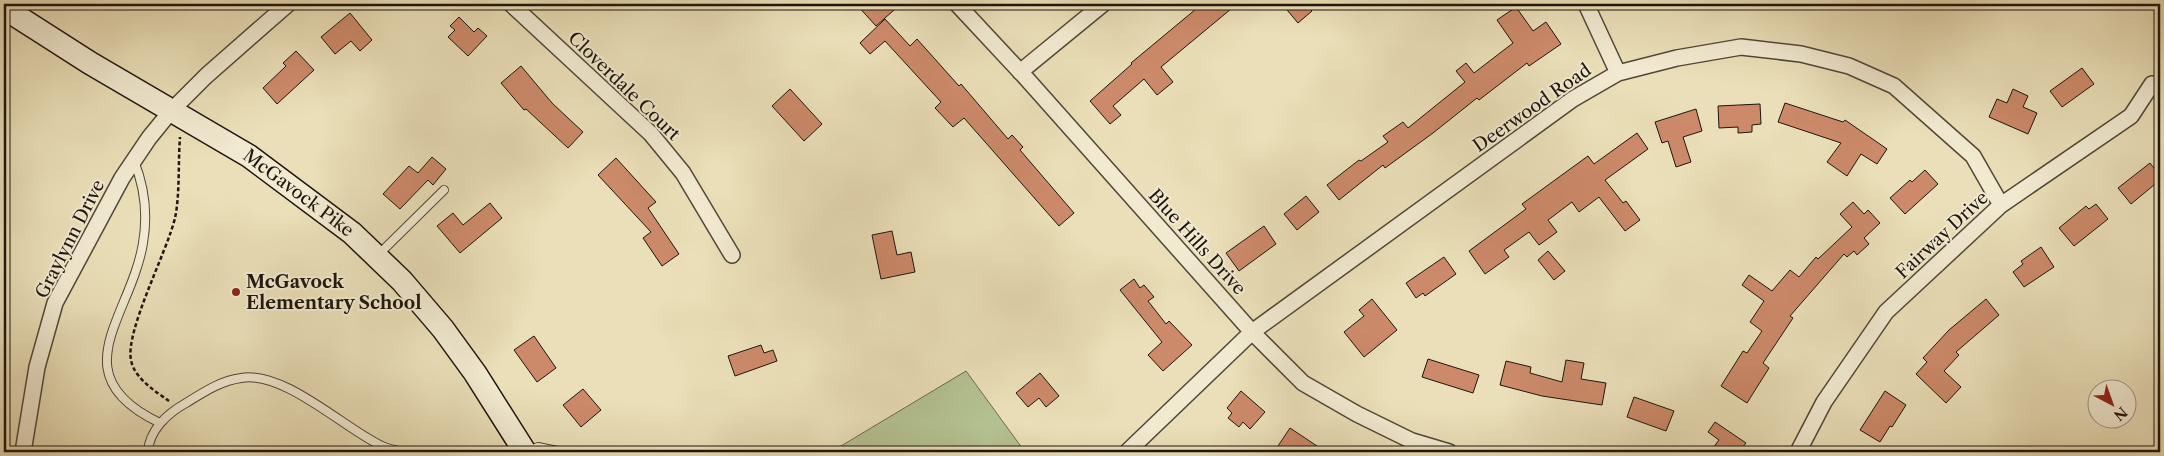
<svg xmlns="http://www.w3.org/2000/svg" width="2164" height="456" viewBox="0 0 2164 456" font-family="'Libre Caslon Text',serif">
<style>
.green{fill:#b4c291;stroke:#686c4e}
.building{fill:#cc8a6a;stroke:#1d150c}
.lines{fill:none;stroke-linecap:round;stroke-linejoin:round}
.service-casing{stroke:#504837;stroke-width:10}
.minor-casing{stroke:#504837;stroke-width:18}
.secondary-casing{stroke:#1d150c;stroke-width:25}
.path{stroke:#1d150c;stroke-width:2.5;stroke-dasharray:4 2.5;stroke-linecap:butt}
.service{stroke:#f1ead1;stroke-width:8}
.minor{stroke:#f1ead1;stroke-width:15}
.secondary{stroke:#f1ead1;stroke-width:22}
.poi-dot{fill:#8f2418;stroke:#f1ead1;stroke-width:2}
.labels{text-anchor:middle;stroke-width:4;stroke-linejoin:round;paint-order:stroke}
.street-label{font-size:18px;fill:#1d150c;stroke:#f1ead1}
.poi-label{font-size:18px;font-weight:bold;fill:#1d150c;stroke:#f1ead1;text-anchor:start}
</style>
<rect width="100%" height="100%" fill="#eadfb8"/>
<filter id="stains"><feTurbulence type="fractalNoise" baseFrequency=".004" numOctaves="4"/><feColorMatrix values="0 0 0 0 .2 0 0 0 0 .09 0 0 0 0 .02 0 0 0 .5 -.17"/></filter>
<radialGradient id="worn" r=".72"><stop offset=".6" stop-color="#630" stop-opacity="0"/><stop offset="1" stop-color="#630" stop-opacity=".3"/></radialGradient>
<path class="green" d="M966 371 1025 452H831Z"/>
<path class="building" d="M856 4H888L894 10 876 26Z
M1202 4H1237L1161 67 1173 82 1157 95 1144 79 1113 106 1121 115 1110 124 1090 101 1132 64 1131 63Z
M1282 4H1306L1312 11 1298 23Z
M1516 7 1533 31 1546 22 1561 44 1529 66 1527 63 1479 100 1477 98 1433 133 1385 168 1383 165 1339 200 1327 185 1359 160 1361 161 1388 142 1383 136 1403 122 1408 128 1465 82 1456 71 1466 63 1474 73 1513 43 1497 20Z
M350 13 372 40 360 51 351 41 335 54 321 37Z
M459 17 474 32 478 28 487 36 468 56 448 37 455 30 450 26Z
M885 19 910 46 917 39 959 86 961 84 1008 139 1012 135 1023 147 1020 150 1074 213 1059 226 964 118 953 127 935 108 941 102 885 41 870 54 860 43Z
M296 51 314 70 277 104 263 88 286 66 283 63Z
M521 66 552 103 583 132 568 148 526 109 524 110 501 83Z
M2082 68 2094 84 2062 107 2050 91Z
M790 89 822 124 804 141 772 106Z
M2013 89 2028 96 2023 107 2037 113 2028 134 1989 117 1997 99 2007 103Z
M1785 103 1843 122 1845 120 1887 149 1877 164 1861 154 1847 176 1827 162 1841 143 1778 122Z
M1760 104 1761 124 1752 125V132L1738 133V127L1719 128 1718 106Z
M1696 109 1702 131 1683 137 1691 162 1676 167 1668 141 1662 143 1655 122Z
M1637 133 1648 149 1605 180 1623 203 1626 201 1640 220 1625 231 1599 197 1579 212 1572 202 1548 220 1557 232 1539 245 1529 232 1504 250 1509 257 1485 274 1469 251 1526 209 1522 204 1588 156 1594 164Z
M432 157 446 169 433 185 428 180 400 209 383 194 409 166 418 173Z
M616 158 656 202 648 208 679 254 662 266 643 238 651 232 598 175Z
M2150 163 2160 176V180L2131 204 2118 188Z
M1925 170 1938 184 1905 214 1890 198 1910 180 1912 182Z
M1306 196 1319 212 1297 230 1284 214Z
M1853 202 1864 214 1868 210 1880 223 1864 238 1869 244 1857 255 1854 251 1847 257 1844 254 1790 316 1793 318 1763 363 1769 368 1747 403 1721 386 1743 351 1747 353 1762 331 1750 322 1764 301 1742 285 1749 275 1772 291 1790 270 1799 277 1816 257 1818 259 1852 227 1840 214Z
M490 203 502 218 460 253 437 226 453 213 463 225Z
M2096 204 2108 219 2074 246 2059 228 2086 206 2089 209Z
M1264 226 1276 244 1239 271 1226 253Z
M892 231 897 255 911 252 915 272 881 279 872 235Z
M2041 247 2054 267 2024 287 2013 272 2023 264 2021 261Z
M1548 251 1565 271 1554 280 1538 260Z
M1444 257 1456 274 1425 296 1423 293 1416 298 1406 283Z
M1134 279 1140 288 1144 285 1154 297 1148 301 1166 324 1169 321 1192 345 1163 371 1148 355 1162 342 1120 290Z
M1372 299 1397 330 1364 357 1344 332 1364 316 1359 310Z
M1986 299 1999 315 1956 352 1959 355 1944 371 1961 387 1946 403 1916 374 1927 362 1923 358 1949 330Z
M534 336 556 368 537 382 514 350Z
M761 345 764 353 773 350 777 361 735 376 728 356Z
M1428 359 1479 375 1473 393 1422 377Z
M1566 360 1584 363 1581 379 1606 383 1602 405 1542 396 1500 385 1506 361 1531 367 1530 373 1562 382Z
M1040 373 1059 396 1046 407 1039 398 1028 407 1016 393Z
M583 389 601 410 581 427 563 405Z
M1241 391 1265 412 1250 429 1243 422 1239 427 1228 418 1232 413 1227 408Z
M1885 391 1906 405 1892 427 1890 426 1880 442 1860 430Z
M1634 397 1674 411 1666 431 1627 417Z
M1715 422 1746 443 1739 452H1710L1719 440 1708 432Z
M1290 428 1326 452H1274Z"/>
<g class="lines">
<g class="service-casing">
<path id="service" d="M134 161C145 188 148 214 143 243 131 317 59 375 160 423
M378 255 444 190
M148 452C149 430 168 413 186 403 204 392 220 381 241 378 283 370 344 428 380 445 387 449 395 450 402 452
M526 452 538 447 562 452"/>
</g>
<g class="minor-casing">
<path id="minor" d="M511 4 651 134 683 173 732 255
M957 4 1026 78 1252 332 1303 383 1357 414 1412 441 1449 452
M1586 4 1618 73
M1020 72 1103 4
M23 452 37 367 55 303 122 178 149 138 171 111 206 76 288 4
M1127 452 1252 332 1573 99 1618 73 1677 58 1741 47 1801 54 1849 66 1894 86 1973 156 2001 205
M1798 452 1824 402 1886 312 2001 205 2131 116 2152 84"/>
</g>
<g class="secondary-casing">
<g id="secondary">
<path id="s1" d="M4 8 90 63 249 156 352 233 402 281 443 329 475 373 525 452"/>
</g>
</g>
<path class="path" d="M169 401C155 391 134 378 131 360 125 331 167 252 175 218 180 195 178 162 180 137"/>
<use href="#service" class="service"/>
<use href="#minor" class="minor"/>
<use href="#secondary" class="secondary"/>
</g>
<circle class="poi-dot" cx="236" cy="292" r="5"/>
<g class="labels">
<g class="street-label">
<text transform="translate(624 86) rotate(44)" y="6">Cloverdale Court</text>
<text transform="translate(1532 108) rotate(-35)" y="6">Deerwood Road</text>
<text dy="6" stroke="none"><textPath href="#s1" startOffset="348">McGavock Pike</textPath></text>
<text transform="translate(1942 235) rotate(-43)" y="6">Fairway Drive</text>
<text transform="translate(70 239) rotate(-63)" y="6">Graylynn Drive</text>
<text transform="translate(1197 242) rotate(48)" y="6">Blue Hills Drive</text>
</g>
<g class="poi-label">
<text x="246" y="288">McGavock<tspan x="246" dy="21">Elementary School</tspan></text>
</g>
</g>
<rect width="2164" height="456" fill="none" stroke="#eadfb8" stroke-width="20"/>
<rect x="5" y="5" width="2154" height="446" fill="none" stroke="#1d150c" stroke-width="2.5"/>
<rect x="10" y="10" width="2144" height="436" fill="none" stroke="#1d150c"/>
<g transform="translate(2112 404) rotate(139)"><circle r="24" fill="#f1ead1" stroke="#9c9582"/>
<path d="M0-4L9 19L0 12L-9 19Z" fill="#8f2418"/>
<text y="-8" font-size="14" font-weight="bold" text-anchor="middle" fill="#1d150c">N</text>
</g>
<rect width="100%" height="100%" filter="url(#stains)"/>
<rect width="100%" height="100%" fill="url(#worn)"/>
</svg>
